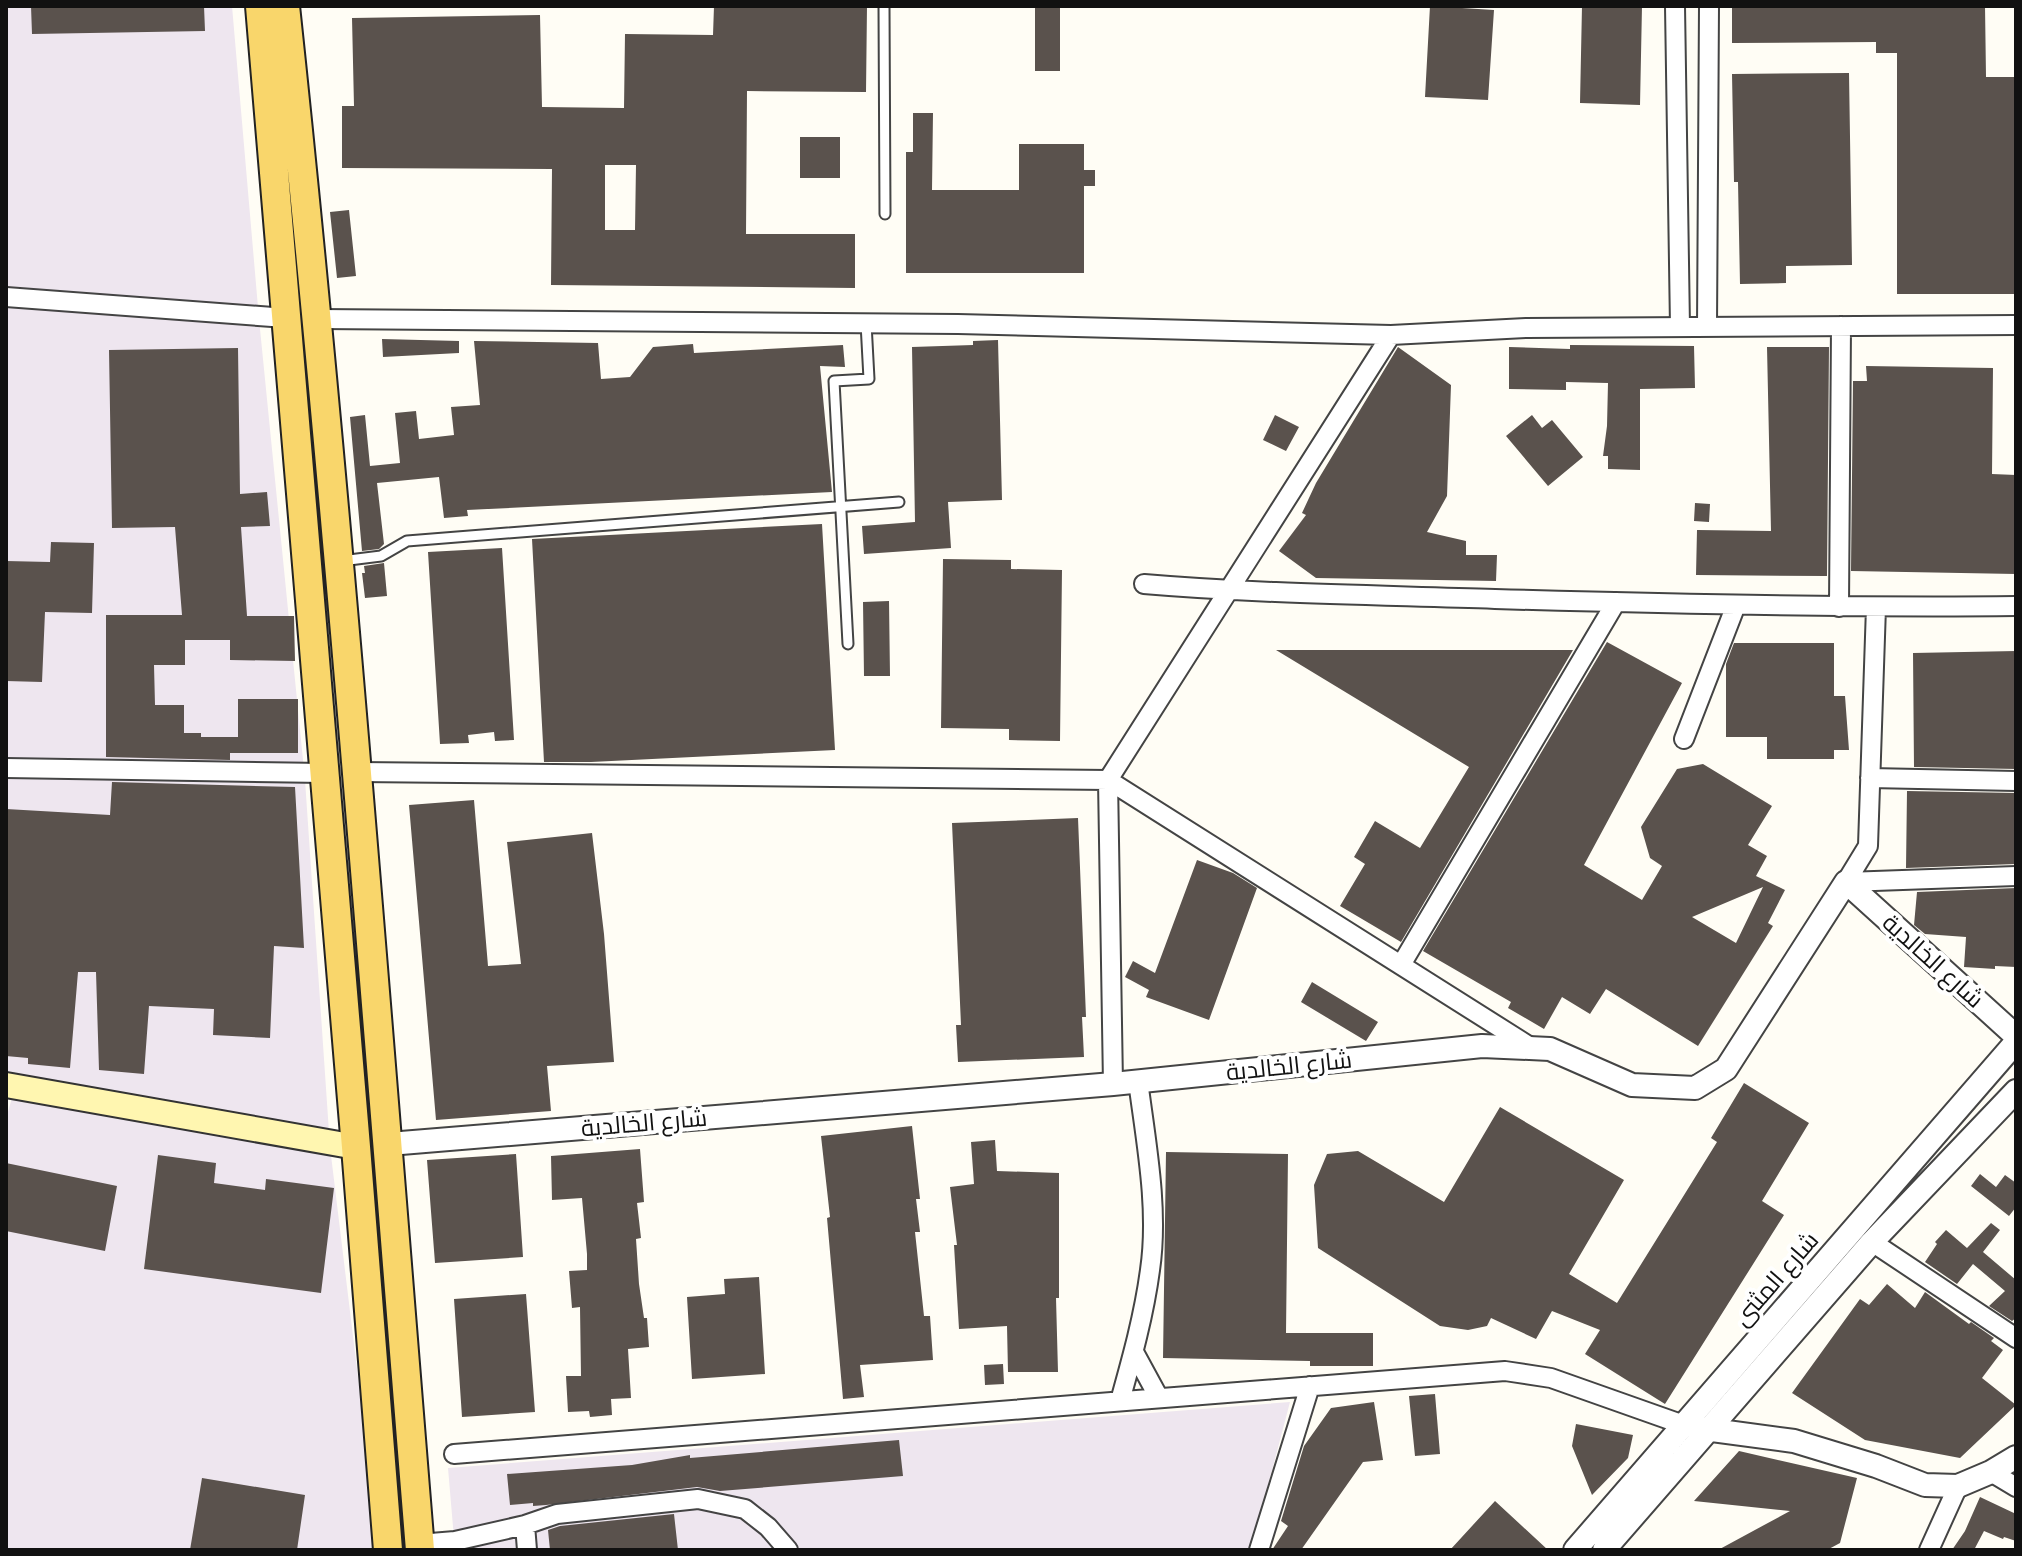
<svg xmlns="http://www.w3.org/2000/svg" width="2022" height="1556" viewBox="0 0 2022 1556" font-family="'Source Serif 4',Cairo,serif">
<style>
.industrial{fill:#eee6ef}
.building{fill:#5a524d;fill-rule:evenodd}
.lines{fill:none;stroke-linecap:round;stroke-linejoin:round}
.service-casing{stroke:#444;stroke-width:13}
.minor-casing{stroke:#444;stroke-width:22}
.tertiary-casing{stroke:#444;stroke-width:26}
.secondary-casing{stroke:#333;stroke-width:28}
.primary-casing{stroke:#222;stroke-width:32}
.service{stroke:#fff;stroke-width:9}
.minor{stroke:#fff;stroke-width:18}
.tertiary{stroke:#fff;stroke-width:22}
.secondary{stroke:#fff6b0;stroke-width:24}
.primary{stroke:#f9d66b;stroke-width:28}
.labels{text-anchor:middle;stroke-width:8;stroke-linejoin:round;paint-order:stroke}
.street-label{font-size:24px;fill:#111;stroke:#fff}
</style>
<rect width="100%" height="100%" fill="#fffdf5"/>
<path class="industrial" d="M6 6H232L259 319 305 780 330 1147 379 1550H6V1119L15 1087 6 1085Z
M1290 1402 1251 1550H455L448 1468Z"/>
<path class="building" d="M31 6H204L205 31 32 34Z
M714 6H867L866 92 747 91 746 234H855V288L551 285 552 169 342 168V106H354L352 18 540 15 542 107 624 108 625 34 713 35ZM605 165H636L635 230H605Z
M1035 6H1060V71H1035Z
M1430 6 1494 10 1488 100 1425 97Z
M1582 6H1642L1640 105 1580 103Z
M1732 6H1985L1986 77H2016V294H1897V53H1876V42L1732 43Z
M1849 73 1852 265 1786 266V283L1740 284 1738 182H1734L1732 74Z
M913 113H933L932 190H1019V144H1084V170H1095V186H1084V273H906V152H913Z
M800 137H840V178H800Z
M349 210 356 276 337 278 330 212Z
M382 339 459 341V353L383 357Z
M998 340 1002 500 948 502 951 548 864 554 862 526 915 522 912 347 973 345V341Z
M474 341 598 343 601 379 630 377 653 347 693 344 694 353 843 345 845 367 820 366 832 492 467 510 468 516 444 518 439 477 377 483 384 544 379 549 362 551 350 417 365 415 370 466 400 463 395 413 416 411 419 439 454 435 451 407 480 405Z
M1570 345 1694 346 1695 388 1640 389V470L1608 469V456H1603L1607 426 1608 383 1566 382V390L1509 389V347L1570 349Z
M1398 347 1451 385 1447 496 1427 532 1466 541V555H1497L1496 581 1316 578 1279 551 1306 515 1302 513 1316 483Z
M1767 347H1829L1827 576 1696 575 1697 530 1771 531Z
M238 348 240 494 267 492 270 526 241 527 247 616H294L295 661 230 660V640H185V665H154L155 705H184V733H201V737H238V699H298V753H230V760L106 757V615H182L175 527 112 528 109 350Z
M1866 366 1993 368 1992 474 2016 475V574L1851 571 1853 381H1867Z
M1275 415 1299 427 1286 451 1263 440Z
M1532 415 1542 428 1552 420 1583 457 1548 486 1506 436Z
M1695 503 1710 504 1709 522 1694 521Z
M822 524 835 750 591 762H544L532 539Z
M51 542 94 543 92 613 45 612 42 682 6 681V561L50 562Z
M502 548 514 740 495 741 494 732 468 735 469 743 440 744 428 552Z
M943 559 1011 560V569L1062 570 1060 741 1009 740V729L941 728Z
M384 563 387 596 365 598 362 573H365L364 566Z
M889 601 890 676H864L863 602Z
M1607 642 1682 683 1584 865 1642 900 1662 866 1650 858 1641 827 1677 769 1703 764 1772 806 1748 845 1767 856 1756 876 1785 890 1768 923 1773 926 1698 1046 1606 989 1590 1014 1562 997 1544 1029 1508 1008 1511 1002 1423 951ZM1763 887 1736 943 1692 917Z
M1734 643H1834V696H1845L1849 750H1834V759H1767V737H1726V664Z
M1276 650H1573L1401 942 1340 906 1365 864 1354 857 1375 821 1420 848 1469 767Z
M2016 651V769L1914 767 1913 653Z
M112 782 295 787 304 948 274 946 270 1038 213 1035 214 1009 149 1006 144 1074 99 1070 96 972H78L70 1068 28 1064V1058L6 1056V809L110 815Z
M1907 791 2016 793V864L1906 868Z
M474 800 488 966 521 964 507 842 592 833 604 934 614 1062 547 1066 551 1111 436 1120 409 805Z
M1078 818 1086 1017H1082L1084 1057 958 1062 956 1025H961L952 823Z
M1197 860 1233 873 1257 888 1209 1020 1146 997 1149 990 1125 977 1133 961 1155 973Z
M2016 888V967L1995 966V969L1964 967 1966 937 1925 934 1914 925 1917 892Z
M1312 982 1378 1022 1366 1041 1301 1002Z
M1744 1083 1809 1123 1762 1201 1784 1215 1665 1404 1585 1354 1600 1330 1552 1311 1536 1339 1491 1318 1487 1326 1468 1330 1440 1326 1318 1248 1314 1185 1327 1154 1358 1151 1444 1202 1500 1107 1624 1180 1569 1274 1617 1303 1717 1142 1711 1138Z
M912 1126 920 1199H916L920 1232H915L924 1316H930L933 1360 860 1365 864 1397 843 1399 827 1218 830 1217 821 1136Z
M995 1140 997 1171 1059 1173V1298H1056L1058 1372H1008L1007 1326 959 1329 954 1245H957L950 1187 974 1184 971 1142Z
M640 1149 644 1202 637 1203 641 1238 636 1239 639 1284 644 1318H647L649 1347 628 1349 631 1398 611 1399 612 1415 590 1417 589 1411 568 1412 566 1376H581L580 1307 572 1308 569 1271 587 1270V1254L582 1198 552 1200 551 1156Z
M1166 1152 1288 1154 1286 1333H1373V1366H1310V1361L1163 1358Z
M516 1154 523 1257 435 1263 427 1160Z
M158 1155 216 1163 214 1183 265 1190 266 1179 334 1188 321 1293 144 1269Z
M6 1163 117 1186 105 1251 6 1231Z
M1980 1174 1996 1187 2005 1175 2016 1183V1207L2009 1216 1971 1186Z
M1991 1223 2000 1230 1983 1252 2016 1280V1318L2012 1321 1989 1306 2005 1291 1973 1264 1957 1284 1925 1262 1937 1244 1935 1242 1946 1230 1967 1248Z
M759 1277 765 1374 692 1379 687 1297 725 1294 724 1279Z
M1887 1284 1915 1308 1925 1292 1969 1324 1971 1322 1994 1338 1991 1341 2003 1350 1982 1378 2016 1405 1960 1458 1865 1440 1792 1393 1860 1299 1869 1305Z
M526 1294 535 1412 462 1417 454 1299Z
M1003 1364 1004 1384 985 1385 984 1365Z
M1435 1394 1440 1454 1415 1456 1409 1396Z
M1374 1402 1383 1460 1363 1462 1301 1550H1272L1288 1526 1281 1521 1304 1446 1331 1408Z
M1576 1424 1633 1435 1628 1458 1592 1495 1572 1446Z
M899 1440 903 1476 720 1491 697 1487 546 1505 533 1506V1503L510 1505 507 1474 632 1465 690 1455V1458Z
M1739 1451 1857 1478 1840 1543 1827 1550H1718L1790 1511 1694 1501Z
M202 1478 305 1495 297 1550H190Z
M1980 1497 2016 1514V1541L2004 1537 2003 1539 1984 1531 1974 1550H1952L1965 1531Z
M1495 1501 1548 1550H1450Z
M674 1514 678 1550H651V1548L550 1550 548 1530 560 1526Z"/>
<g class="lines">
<g class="service-casing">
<path id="service" d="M884 6 885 214
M341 561 381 556 407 541 899 502
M848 644 834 381 869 379 866 323"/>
</g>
<g class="minor-casing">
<path id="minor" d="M1675 6 1680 327
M6 297 286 318
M319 319 958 324 1391 335 1526 328 2016 325
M1707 327 1709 6
M1144 584C1261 594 1378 595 1495 599 1669 604 1842 608 2016 606
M1839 607 1841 326
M1684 739 1736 605
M6 768 324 773
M358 772 1108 780 1532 1048
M1870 778 2016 781
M1846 882 1868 846 1876 607
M1846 882 2016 876
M1401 965 1616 602
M1113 1084 1108 780 1391 335
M1872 1242 2016 1338
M1134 1352 1159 1398
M1120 1401C1132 1358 1144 1315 1150 1270 1159 1209 1146 1142 1138 1081
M454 1454 1505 1371 1551 1378 1684 1425
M1991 1472 2016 1487
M525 1525 527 1550
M419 1544 455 1541 525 1525 557 1514 698 1499 745 1509 768 1527 788 1550
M1259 1550 1310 1386
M1929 1550 1958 1486"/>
</g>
<g class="tertiary-casing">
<path id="tertiary" d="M389 1144 1113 1084 1482 1046 1550 1049 1632 1085 1695 1088 1726 1069 1846 882 2016 1036
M1697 1428 1794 1441 1876 1466 1925 1485 1958 1486 1991 1472 2016 1457
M1575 1550 2016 1042
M1604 1550 1872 1242 2016 1091"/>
</g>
<g class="secondary-casing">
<path id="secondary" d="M6 1085 356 1147"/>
</g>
<g class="primary-casing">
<path id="primary" d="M260 6 356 1147 388 1550
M285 6C340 520 378 1035 420 1550"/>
</g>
<use href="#service" class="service"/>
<use href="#minor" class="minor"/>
<use href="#tertiary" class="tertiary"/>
<use href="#secondary" class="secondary"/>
<use href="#primary" class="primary"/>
</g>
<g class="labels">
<g class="street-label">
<text transform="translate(1933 961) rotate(42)" y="8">شارع الخالدية</text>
<text transform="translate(1289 1066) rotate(-6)" y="8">شارع الخالدية</text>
<text transform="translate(644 1123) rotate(-5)" y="8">شارع الخالدية</text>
<text transform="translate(1776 1279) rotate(-49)" y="8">شارع المثنى</text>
</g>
</g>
<rect width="2022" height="1556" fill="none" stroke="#111111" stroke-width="16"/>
</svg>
